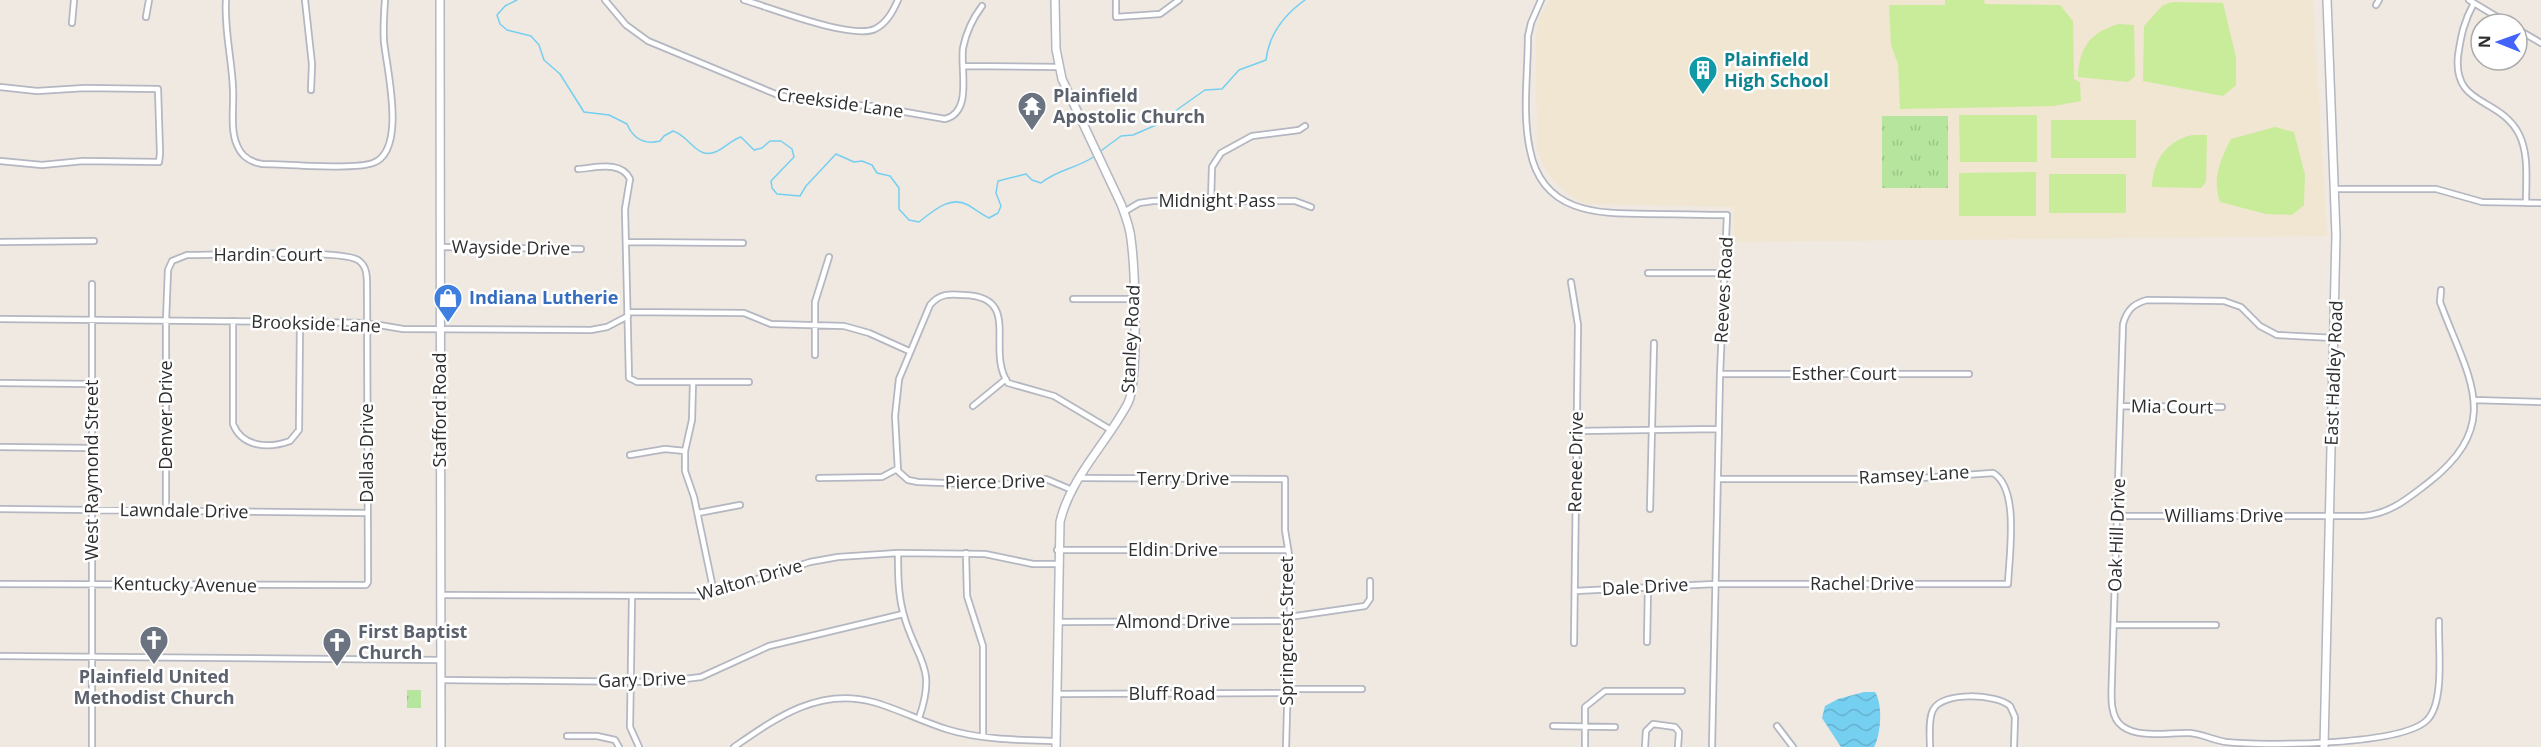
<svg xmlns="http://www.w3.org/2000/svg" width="2541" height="747" viewBox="0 0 2541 747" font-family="'Open Sans',sans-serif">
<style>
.education{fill:#f0e6d1}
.grass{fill:url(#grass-tufts)}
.pitch{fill:#c9ec9a}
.water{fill:url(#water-waves)}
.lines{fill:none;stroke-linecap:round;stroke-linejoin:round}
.stream{stroke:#75cff0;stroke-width:1.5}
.street-casing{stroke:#b4b7c1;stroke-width:8}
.secondary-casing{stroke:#b4b7c1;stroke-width:10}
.street{stroke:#fff;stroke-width:4.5}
.secondary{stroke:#fff;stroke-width:7}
.labels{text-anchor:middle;stroke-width:5;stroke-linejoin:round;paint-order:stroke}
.culture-label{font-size:18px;font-weight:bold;fill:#0d838f;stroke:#fff;text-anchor:start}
.worship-label{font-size:18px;font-weight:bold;fill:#5b616d;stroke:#fff;text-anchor:start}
.street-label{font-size:18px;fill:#2e2e2e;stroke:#fff}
.shop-label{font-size:18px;font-weight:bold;fill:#366cbe;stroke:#fff;text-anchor:start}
</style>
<defs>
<pattern id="grass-tufts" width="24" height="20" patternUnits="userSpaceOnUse" patternTransform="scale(1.5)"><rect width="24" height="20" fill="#b6e59e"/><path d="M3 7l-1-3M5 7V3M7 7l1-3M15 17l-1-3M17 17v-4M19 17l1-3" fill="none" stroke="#9dc588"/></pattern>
<pattern id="water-waves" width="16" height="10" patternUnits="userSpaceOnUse" patternTransform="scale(1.5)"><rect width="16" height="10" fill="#75cff0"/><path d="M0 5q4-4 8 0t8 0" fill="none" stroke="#66b2ce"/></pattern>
</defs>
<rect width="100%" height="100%" fill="#efe9e1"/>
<path class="education" d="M1550 0H2313L2327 236 1734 242V207L1587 204 1575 199 1556 184 1543 165 1537 146 1536 39 1540 17Z"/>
<path class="grass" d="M1882 116H1948V188H1882Z
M407 690H421V708H407Z"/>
<path class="pitch" d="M1945 0H1984L1985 4 2060 5 2073 21 2074 79 2080 82 2081 101 2054 106 1900 109 1898 64 1891 45 1889 5H1945Z
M2173 2 2223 3 2236 57V85L2223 96 2143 81 2144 26 2163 5Z
M2119 24 2134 25 2135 76 2128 82 2078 77C2079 48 2090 32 2119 24Z
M1959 115H2037V162H1960Z
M2051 120H2136V158H2051Z
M2275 127 2294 132 2305 175 2304 205 2292 215 2266 214 2220 202C2212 179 2220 160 2231 139Z
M2192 135H2207L2206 182 2201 188 2152 187C2153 161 2166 141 2192 135Z
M2036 172V216H1959V173Z
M2049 174H2126V213H2049Z"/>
<path class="water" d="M1864 692H1875C1883 705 1881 734 1874 747H1841L1822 718 1825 706 1838 699Z"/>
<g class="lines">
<path class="stream" d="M517 0 505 6 497 15 500 24 507 30 531 36 539 45 544 60 560 74 584 112 609 115 627 124C633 138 644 145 660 141L664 136 673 131C688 135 696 157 712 153 723 151 730 140 741 137L754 150 762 148 770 141H781L792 149 794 157 771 181 772 188 777 194 800 196 806 186 836 154 854 162 862 161 872 165 877 173 890 176 899 188V209L909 220 919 222C933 211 950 195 968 205 975 209 981 214 989 218L998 213 1001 206 996 193 998 181 1026 174 1032 180 1041 183C1058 169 1076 169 1095 156
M1098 153 1121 136 1133 135 1170 119 1178 109 1205 90 1222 89 1239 70 1266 60C1269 34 1284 15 1305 0"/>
<g class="street-casing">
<path id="street" d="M226 0C224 30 232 59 233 89 234 106 230 130 237 145 241 156 251 162 262 164 286 164 354 170 373 163 407 151 387 70 384 42 383 28 384 14 385 0
M305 0 312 64 311 90
M605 0 626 25 648 41 778 95 811 102 871 106 945 119C973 112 960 70 963 48 966 33 973 18 982 6
M744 0C772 8 851 40 875 29 887 23 893 11 898 0
M1116 0V17L1160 14 1179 0
M1541 0 1531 23 1528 36C1528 72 1522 114 1530 150 1542 213 1597 214 1649 214 1675 214 1701 215 1727 215L1720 374 1712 747
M2469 0 2509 24
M2474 3C2464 21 2461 35 2458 56 2453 107 2499 96 2519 134 2529 154 2526 180 2526 203
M2376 5 2379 0
M146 17 149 0
M72 23 74 0
M2517 29 2541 43
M963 66 1059 67
M0 87 37 91 85 88 158 89 160 153 159 162 83 161 42 165 0 161
M578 169C595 168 621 160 630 179L625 209 629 378 637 382H749
M2336 189H2436L2482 202 2541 203
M1211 201 1212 167 1221 153 1252 136 1299 130 1305 126
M1124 212 1139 203 1153 201H1295L1311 207
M0 242 94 241
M627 242 743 243
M440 247 581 249
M1648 273H1725
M1571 282 1578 325 1574 643
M92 284V747
M1073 299H1134
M628 312 744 313 771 324 844 326 869 333 909 351
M0 319 300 322 367 323 403 329 591 330 607 327 628 316
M233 321V424C242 447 268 449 290 441L299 430 300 322
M2334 338 2277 335 2260 326 2241 307 2224 301 2147 300C2133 304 2127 310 2123 324L2112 675C2112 690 2108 716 2122 726 2139 739 2170 732 2190 733 2202 734 2213 740 2226 742 2262 746 2405 746 2428 719 2445 700 2438 646 2439 621
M815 355V302L829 257
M1720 374H1969
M693 382 692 420 685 451V471L694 497 714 593
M0 383 92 384
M2474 400 2541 402
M973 406 1006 379
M2121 406 2222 407
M1577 431 1718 429
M0 447 92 448
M630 455 665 449 685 451
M819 478 882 477 897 469
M1081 478 1285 479V530L1291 567 1286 747
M1072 490 1046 479 996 485 918 482 908 480 898 471 895 416 899 379 930 305C940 293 950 294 964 295 1023 297 985 349 1008 383L1054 396 1111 430
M0 509 367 513
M1650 509 1654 343
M698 513 740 505
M2117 516H2363C2390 514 2407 499 2428 483 2505 423 2468 378 2440 302L2441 290
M1057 550H1288
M898 553C898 573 898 593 903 612 915 660 938 664 919 718
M966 553 967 596 983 646V736
M0 584 366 585 368 582 367 285C367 276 367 266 358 260 340 249 216 255 187 255L172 261 168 270 166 320V511
M1575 591 1715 584H2008C2009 556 2020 488 1993 473L1906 479H1718
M441 595 704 596 810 562 838 557 898 553 985 554 1033 564H1057
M632 597 630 727 639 747
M1289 617 1365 606 1370 599V581
M1058 622 1289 621
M2114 625H2216
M1647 642 1648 587
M0 656 441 660
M441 680 660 682 701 677 769 646 903 614
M1287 689H1362
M1058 694 1287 693
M1553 726 1615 727
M1777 726 1793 747
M567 736H597L615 740 619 747
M734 747C776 718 819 687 873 702 898 709 921 721 946 729 981 740 1020 740 1056 741
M1585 747V707L1605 691H1682
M1645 747 1646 731 1653 724 1675 727 1679 732 1678 747
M1930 747C1930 736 1928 720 1933 710 1942 691 1997 694 2010 706L2015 717 2014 747"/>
</g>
<g class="secondary-casing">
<path id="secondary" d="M440 0 441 747
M1055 0 1056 49 1062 79 1121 204C1125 215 1130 227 1131 239 1135 268 1139 381 1128 403 1107 443 1070 478 1060 522L1056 747
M2324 747 2336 235 2327 0"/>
</g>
<use href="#street" class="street"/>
<use href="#secondary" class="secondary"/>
</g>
<defs>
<g id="building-pin" transform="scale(1.5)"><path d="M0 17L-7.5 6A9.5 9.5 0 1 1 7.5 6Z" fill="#0f9aa8" stroke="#fff"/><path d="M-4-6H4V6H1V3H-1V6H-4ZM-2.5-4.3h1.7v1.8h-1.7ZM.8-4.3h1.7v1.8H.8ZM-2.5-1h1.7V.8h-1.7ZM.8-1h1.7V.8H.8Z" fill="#fff"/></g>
<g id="temple-pin" transform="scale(1.5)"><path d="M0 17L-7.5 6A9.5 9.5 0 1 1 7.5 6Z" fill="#6b7280" stroke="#fff"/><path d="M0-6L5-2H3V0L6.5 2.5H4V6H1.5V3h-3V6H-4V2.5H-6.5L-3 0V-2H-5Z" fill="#fff"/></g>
<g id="shop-pin" transform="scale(1.5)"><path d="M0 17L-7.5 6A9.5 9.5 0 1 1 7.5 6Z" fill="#3f7fe0" stroke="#fff"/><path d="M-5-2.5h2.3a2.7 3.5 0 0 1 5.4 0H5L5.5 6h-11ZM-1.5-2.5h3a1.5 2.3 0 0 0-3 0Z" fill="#fff"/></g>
<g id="church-pin" transform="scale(1.5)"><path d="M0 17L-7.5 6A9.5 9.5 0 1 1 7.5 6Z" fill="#6b7280" stroke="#fff"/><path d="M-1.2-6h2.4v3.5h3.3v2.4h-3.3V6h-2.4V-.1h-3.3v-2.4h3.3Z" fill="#fff"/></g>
</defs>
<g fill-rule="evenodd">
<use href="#building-pin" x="1703" y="70"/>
<use href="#temple-pin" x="1032" y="106"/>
<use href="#shop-pin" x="448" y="298"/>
<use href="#church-pin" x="154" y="640"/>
<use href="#church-pin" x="337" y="642"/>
</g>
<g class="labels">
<g class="culture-label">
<text x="1724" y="66">Plainfield<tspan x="1724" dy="21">High School</tspan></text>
</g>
<g class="worship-label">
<text x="1053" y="102">Plainfield<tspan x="1053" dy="21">Apostolic Church</tspan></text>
<text x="358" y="638">First Baptist<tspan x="358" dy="21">Church</tspan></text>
<text x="154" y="683" text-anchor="middle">Plainfield United<tspan x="154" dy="21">Methodist Church</tspan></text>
</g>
<g class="street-label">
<text transform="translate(840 103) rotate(8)" y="6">Creekside Lane</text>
<text x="1217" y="207">Midnight Pass</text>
<text transform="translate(511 248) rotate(1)" y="6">Wayside Drive</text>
<text x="268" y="261">Hardin Court</text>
<text transform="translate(1724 290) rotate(-87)" y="6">Reeves Road</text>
<text transform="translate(316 324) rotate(2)" y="6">Brookside Lane</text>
<text transform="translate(1131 339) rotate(-87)" y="6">Stanley Road</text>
<text transform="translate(2334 373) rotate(-88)" y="6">East Hadley Road</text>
<text x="1844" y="380">Esther Court</text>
<text transform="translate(2172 407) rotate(1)" y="6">Mia Court</text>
<text transform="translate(440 410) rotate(-90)" y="6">Stafford Road</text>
<text transform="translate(166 415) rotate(-90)" y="6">Denver Drive</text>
<text transform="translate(367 453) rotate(-90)" y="6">Dallas Drive</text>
<text transform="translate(1576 462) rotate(-89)" y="6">Renee Drive</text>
<text transform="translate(92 470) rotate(-90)" y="6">West Raymond Street</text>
<text transform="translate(1914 475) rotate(-3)" y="6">Ramsey Lane</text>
<text x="1183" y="485">Terry Drive</text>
<text transform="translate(995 482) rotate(-1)" y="6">Pierce Drive</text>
<text transform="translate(184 511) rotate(1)" y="6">Lawndale Drive</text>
<text x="2224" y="522">Williams Drive</text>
<text transform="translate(2117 535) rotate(-88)" y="6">Oak Hill Drive</text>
<text x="1173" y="556">Eldin Drive</text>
<text transform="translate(750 580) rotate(-16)" y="6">Walton Drive</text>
<text x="1862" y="590">Rachel Drive</text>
<text transform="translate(185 585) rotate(1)" y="6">Kentucky Avenue</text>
<text transform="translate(1645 587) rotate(-3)" y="6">Dale Drive</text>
<text x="1173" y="628">Almond Drive</text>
<text transform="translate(1287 631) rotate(-90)" y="6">Springcrest Street</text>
<text transform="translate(642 680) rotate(-2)" y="6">Gary Drive</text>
<text x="1172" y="700">Bluff Road</text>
</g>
<g class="shop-label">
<text x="469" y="304">Indiana Lutherie</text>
</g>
</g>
<g transform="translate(2499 42) rotate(271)"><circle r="28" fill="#ffffff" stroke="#ababab" stroke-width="1.5"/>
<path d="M0-4.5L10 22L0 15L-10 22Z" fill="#4264fb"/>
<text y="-9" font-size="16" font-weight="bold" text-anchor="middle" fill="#2e2e2e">N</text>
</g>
</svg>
